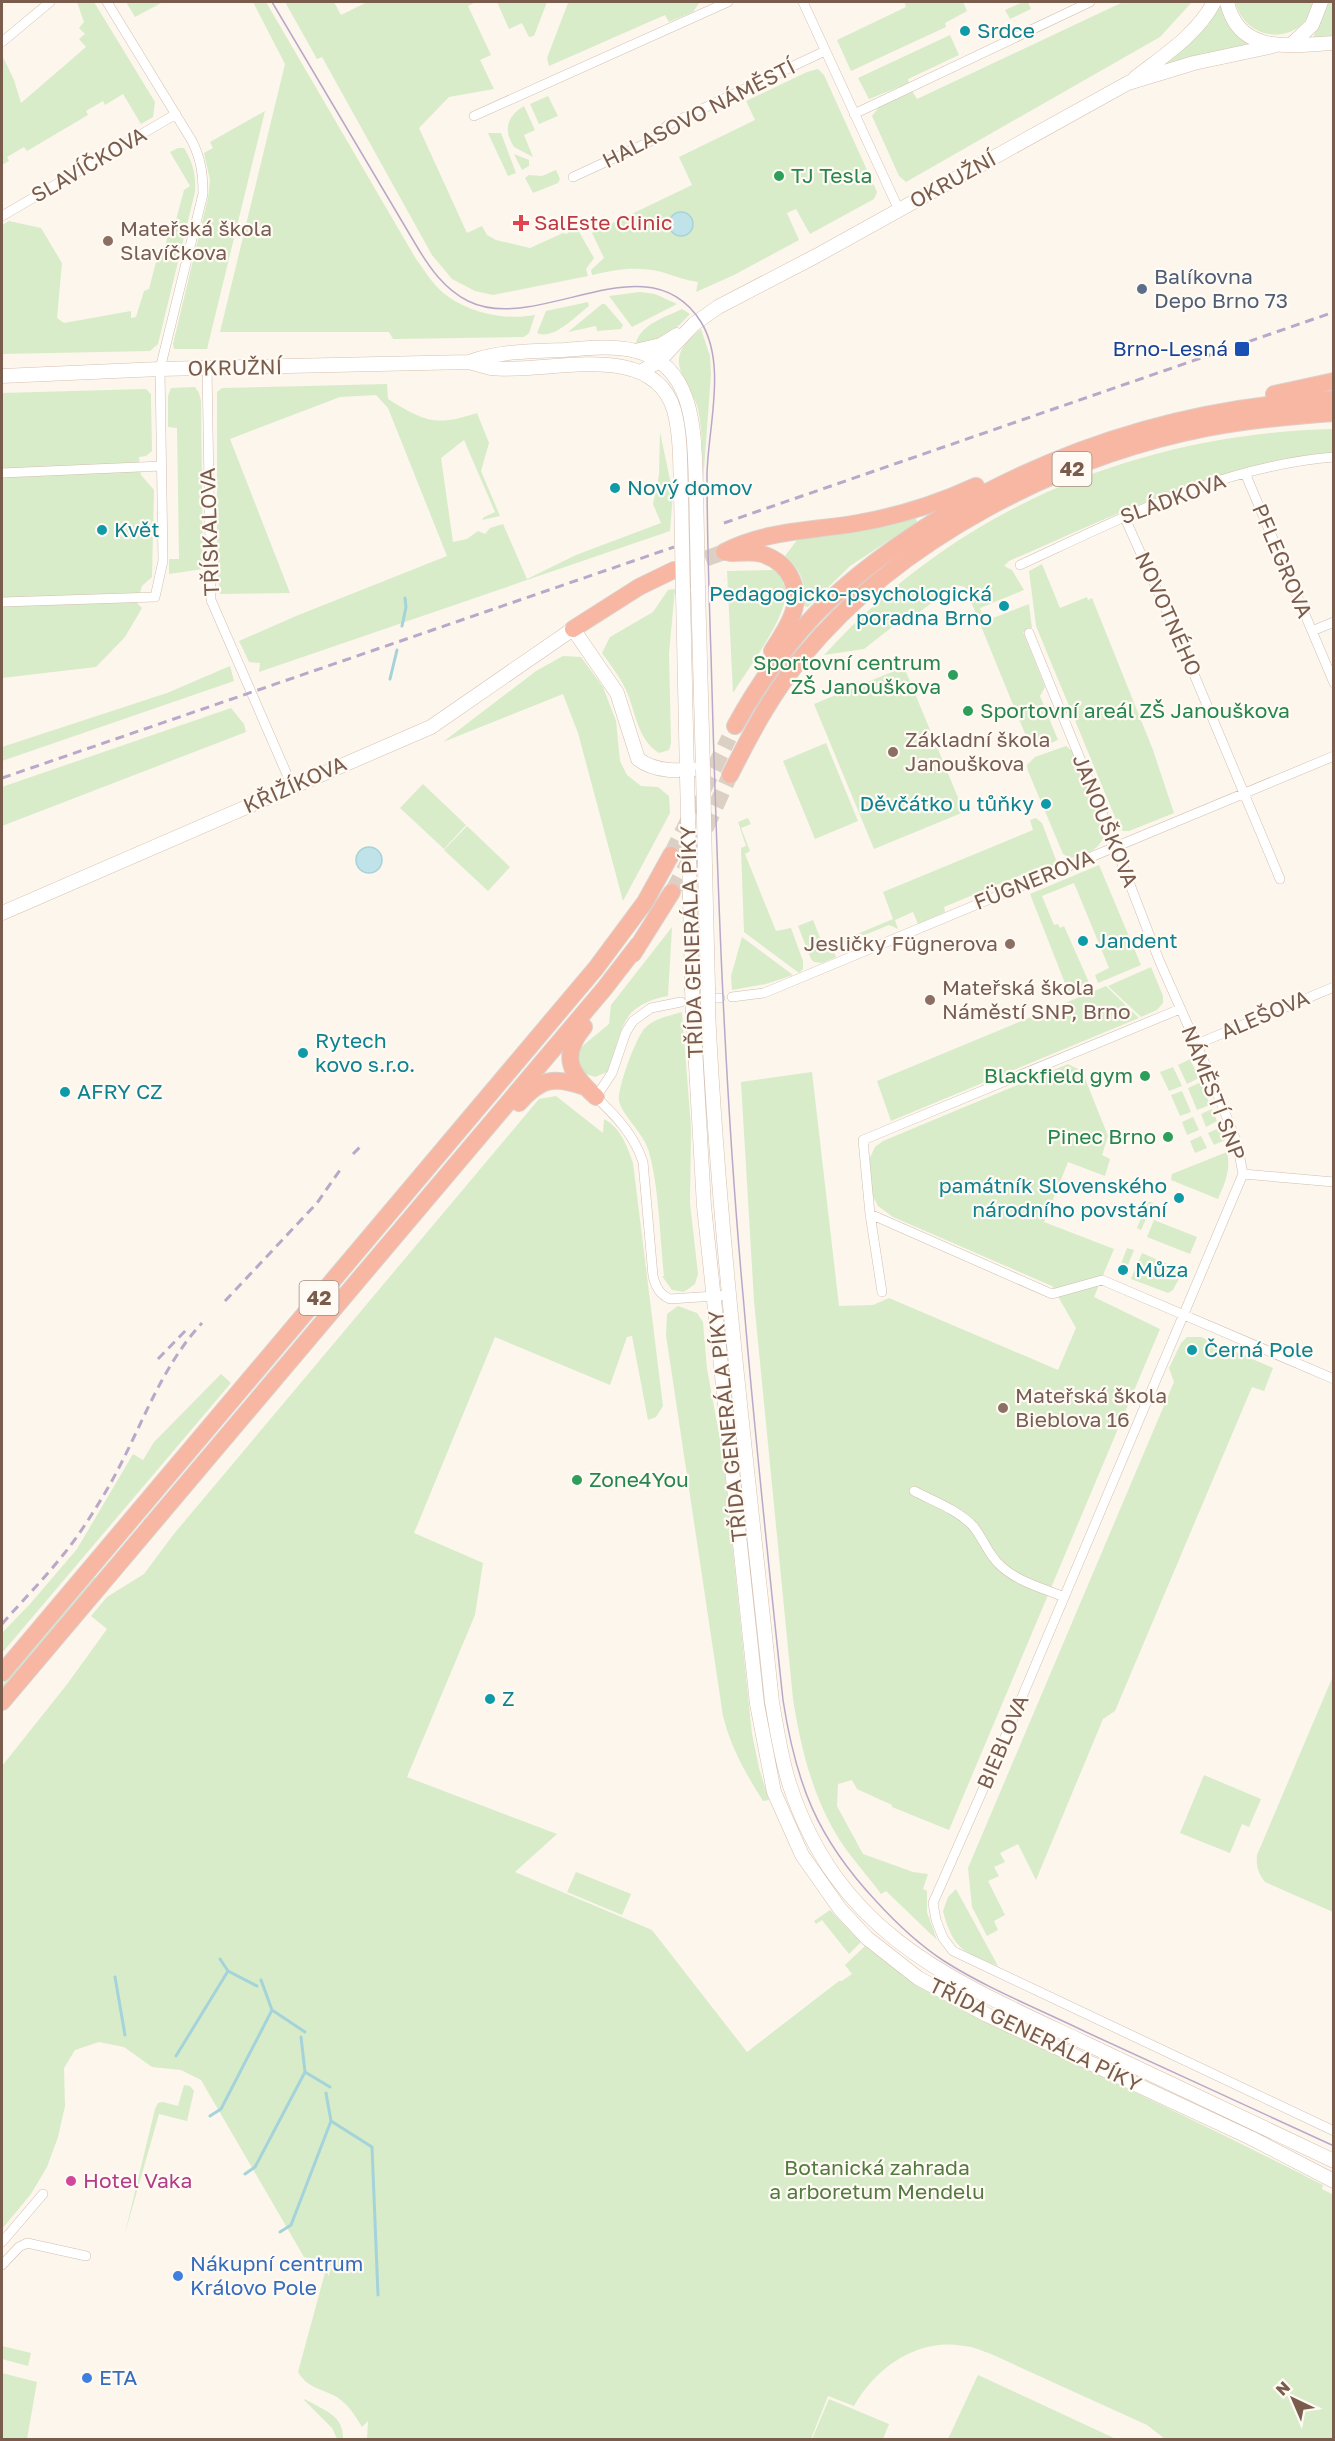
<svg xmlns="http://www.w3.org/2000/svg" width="1335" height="2441" viewBox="0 0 1335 2441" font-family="'Golos Text',sans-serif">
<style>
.green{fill:#d8ecc9}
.water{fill:#bfe3e8;stroke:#a5d3da;stroke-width:1.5}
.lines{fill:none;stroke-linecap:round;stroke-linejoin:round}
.stream{stroke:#a5d3da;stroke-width:3}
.highway-tunnel{stroke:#dcd0c4;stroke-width:16;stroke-dasharray:16 8;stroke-linecap:butt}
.street-casing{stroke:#d1beb0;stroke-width:10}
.secondary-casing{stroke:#d6c0b0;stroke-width:15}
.highway-casing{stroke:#dad1cd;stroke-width:18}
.street{stroke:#fff;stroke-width:9}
.secondary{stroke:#fff;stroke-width:14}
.highway{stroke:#f7b7a3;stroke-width:16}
.tram{stroke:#b9a8c9;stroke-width:1.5}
.rail{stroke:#b9a8c9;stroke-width:3;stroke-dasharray:9 6;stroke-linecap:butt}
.secondary-bridge-casing{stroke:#d6c0b0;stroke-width:15;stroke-linecap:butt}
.secondary-bridge{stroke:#fff;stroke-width:14}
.culture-dot{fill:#0f9aa8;stroke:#fffaf3;stroke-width:2}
.leisure-dot{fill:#2e9e5b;stroke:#fffaf3;stroke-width:2}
.health-dot{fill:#e0444e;stroke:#fffaf3;stroke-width:2}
.education-dot{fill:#8d6e63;stroke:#fffaf3;stroke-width:2}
.service-dot{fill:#5c6f8a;stroke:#fffaf3;stroke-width:2}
.transit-dot{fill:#1a4fb4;stroke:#fffaf3;stroke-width:2}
.hotel-dot{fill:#d1479c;stroke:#fffaf3;stroke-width:2}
.shop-dot{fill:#3f7fe0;stroke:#fffaf3;stroke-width:2}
.labels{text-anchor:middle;stroke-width:4.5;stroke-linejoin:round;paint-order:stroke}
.shield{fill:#fffaf3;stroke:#a28b7f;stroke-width:1.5}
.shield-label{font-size:20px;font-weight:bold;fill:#7a5c4d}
.culture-label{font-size:21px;fill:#0d838f;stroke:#fffaf3;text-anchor:start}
.street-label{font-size:21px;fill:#7a5c4d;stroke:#fffaf3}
.leisure-label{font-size:21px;fill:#27864d;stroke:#fffaf3;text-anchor:start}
.health-label{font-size:21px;fill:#be3a42;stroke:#fffaf3;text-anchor:start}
.education-label{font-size:21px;fill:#785e54;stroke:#fffaf3;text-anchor:start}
.service-label{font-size:21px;fill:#4e5e75;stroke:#fffaf3;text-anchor:start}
.transit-label{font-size:21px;fill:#164399;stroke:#fffaf3;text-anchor:end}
.park-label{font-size:21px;fill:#537a41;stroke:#fffaf3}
.hotel-label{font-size:21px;fill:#b23c85;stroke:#fffaf3;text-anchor:start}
.shop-label{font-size:21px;fill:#366cbe;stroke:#fffaf3;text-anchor:start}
</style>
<rect width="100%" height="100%" fill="#fdf6ec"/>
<path class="green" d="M77 2H94L155 102 153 117 141 124 123 94 105 105 103 101 86 111 88 115 27 151 24 147 7 157 9 161 2 165V55L14 80 21 103 86 47 79 39 85 34 79 28 84 22Z
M126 2H163L135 17Z
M253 2H266L416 259C423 268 430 280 439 289 463 312 503 321 535 315L529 333 524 337 393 339 389 332H220L285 64Z
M285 2H334L341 15 367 2H476L468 6 491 55 480 60 494 89 449 97 419 128 467 233 482 226 487 235 496 240 530 248 563 233 567 234 574 223 594 258 586 269 588 276 493 295 475 291 452 279 432 255 322 57 317 59Z
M497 2H547L534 36 529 37 522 23 509 29Z
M571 2H700L693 12 669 22 665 15 549 66 547 58 568 3Z
M904 2H963L967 11 945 23 946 27 851 71 837 40 906 7Z
M1023 2H1028L1031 9 1010 19 1005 10Z
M1123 2H1192L1160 37 906 182 899 176 872 116 879 107 912 91 917 99Z
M1235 2H1314C1304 46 1247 45 1235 2Z
M1327 2H1333V36L1313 38Z
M1220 5 1236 34 1246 42V46L1158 67Z
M950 35 959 55 908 79 909 83 869 99 858 78Z
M818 69 824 75 877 192 874 199 810 234 796 209 787 213 799 240 734 275 696 292 698 282C685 280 674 276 662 272 637 266 617 269 592 275L591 270 604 258 592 233 692 185 679 157 755 120 746 101 807 72Z
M548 96 558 116 539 124 530 104Z
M524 106 535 130 524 135 533 157 514 147C503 130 507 116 524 106Z
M265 111 207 349H174L173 344 208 198 210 180 204 153 213 148 210 142Z
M488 133H501L516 173 508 176Z
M178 148H184C193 162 196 175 195 192L158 344 150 351 2 354V225L9 221 41 228 62 263 57 318 64 323 131 311V318L136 317 144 291 149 289 157 258 163 255 171 223 176 220 184 190 190 186 170 152Z
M514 154 529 160V166L522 170Z
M556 170 560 179 558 183 533 193 525 178 529 175 542 176Z
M640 292 655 294 677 304 632 327 609 296Z
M588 302 589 306C577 315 553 341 537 333L546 311Z
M602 304H605L623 325 621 329 597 331 596 326 568 332Z
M682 309 690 314C675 330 659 346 636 343 641 324 666 317 682 309Z
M701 329 710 356 711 374 703 483C702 458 703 434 698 409 694 392 677 375 679 358 681 345 692 337 701 329Z
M387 384 388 399C424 421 435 427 477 413L489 443 481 471 500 516 482 520 484 517 495 512 464 440 441 458 453 542 467 539 478 531 485 534 490 528 503 524 527 579 576 555 661 523 653 504 659 475 660 432 673 494 670 531 259 672 260 663 249 662 239 641 296 616 447 556 388 408 376 395 340 397 230 439 290 593 220 594 217 567V392L222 388Z
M195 387 199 393 201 401 203 569 169 574V559H179L177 428 168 427V396L171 388Z
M146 389 151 394V399L152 451 146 456 139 457 141 475 154 490 152 577 142 586 137 603 142 608 125 637 96 667 2 678V393Z
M1333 429V453C1218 463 1113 516 1009 561L1004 566 1012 570 1024 590 980 608 985 621 1029 604 1032 628 1023 632 1045 687 1040 696 1058 740 1037 749 1030 746 965 587 955 585 908 621 905 617 864 649 824 655C859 617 898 582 940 553 1053 473 1196 432 1333 429Z
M916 518 917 522 850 566 808 607 804 606C806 581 802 573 785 556L800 536Z
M1042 564 1060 608 1087 597 1088 600 1092 598 1153 750 1174 813 1129 831H1123L1119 827 1036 626 1029 571Z
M774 570C780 575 786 586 786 594 783 623 749 667 733 693L727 571Z
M675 589 669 653 671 743 669 750 659 753C635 738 636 707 623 684 617 673 609 663 602 653L610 637 653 612 668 590Z
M563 656 581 657 603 687 616 721 620 761 627 775 641 786 658 787 669 796 670 813 623 901 578 733 563 694 443 742 536 671Z
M230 666 234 681 2 761V747L167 693Z
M904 667 964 812 874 849 814 704Z
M231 708 244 724 246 732 2 826V787Z
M826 743 858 821 815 839 783 761Z
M1066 746 1072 751 1105 830C1104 848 1086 856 1070 858L1063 854 1028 771 1027 765 1035 757Z
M423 784 466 825 444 849 400 808Z
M748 818 751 824 741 828 750 851 745 854 776 931 791 928 803 961V969L799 973 744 932 741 848 746 846 738 822Z
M1036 818 1042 823 1056 860 1054 865 1047 869 1045 865 944 907 945 912 918 924 913 912 895 920 898 929 889 925 833 948 836 957 822 963 814 962 811 959 798 926 813 920 824 948 893 919 883 892 1033 830 1030 820Z
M467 826 510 867 488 891 444 850Z
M1099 865 1141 965 1098 983 1095 975 1109 968 1074 883 1042 896 1054 925 1058 924 1060 928 1064 926 1091 987 1070 996 1030 894Z
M672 927 668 996C617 1006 624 1031 607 1072L595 1077 583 1073 577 1061 580 1048 609 1024 611 1005Z
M742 937 793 975 766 984 732 990 731 976Z
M1151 967 1163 996V1003L1157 1010 1141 1017 1108 986Z
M1106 986 1139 1018 891 1121 877 1081Z
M682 1012 691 1127 690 1203 698 1274 695 1284 684 1292 672 1290 662 1276H664C660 1238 659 1188 649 1152 644 1133 623 1117 619 1101 617 1089 636 1037 645 1028 655 1018 669 1016 682 1012Z
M1190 1059 1199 1078 1187 1084 1178 1065Z
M1068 1064 1082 1071 1108 1136 1102 1155 1110 1159 1105 1176 1068 1162 1044 1222 1114 1249 1094 1297 1160 1329 949 1830 892 1807V1805L857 1789 852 1780 838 1784 837 1806 863 1854 913 1872 928 1874 923 1889 927 1891V1912L937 1940 886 1891 881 1894C868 1876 853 1860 841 1842 813 1799 801 1749 793 1699L754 1301 741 1082 812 1072 839 1306 873 1305 889 1298 1058 1370 1076 1328 1052 1286 893 1217 878 1206 872 1194 869 1160 875 1147 883 1141Z
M1173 1067 1182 1086 1169 1091 1160 1072Z
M1201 1082 1210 1105 1197 1110 1188 1088Z
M1182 1091 1191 1112 1180 1116 1171 1095Z
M556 1096 603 1133 604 1119C621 1128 627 1146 633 1163L663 1406 656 1417 648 1420 632 1336 627 1337 610 1385 495 1337 414 1533 483 1563 475 1615 407 1777 557 1834 515 1872 652 1930 747 2052 839 1981H842L852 1974 845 1965 866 1945C931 2000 1010 2033 1086 2069 1166 2107 1245 2145 1323 2185L1322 2189 1334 2195 1333 2439H1165L1147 2425 991 2354C983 2351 974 2347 965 2346 918 2337 876 2367 854 2406L828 2396 811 2439H367L368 2421 362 2427C354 2414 347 2402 333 2395 318 2388 307 2387 298 2372L326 2269 328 2268V2277L332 2266 304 2257 201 2080 181 2070 152 2067 124 2047 99 2042 75 2050 64 2068 65 2106 58 2137 47 2167 31 2194 2 2229V1766L68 1683 107 1629 91 1616 107 1597 144 1574 173 1535 539 1099Z
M1212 1109 1217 1121 1206 1127 1201 1114Z
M1193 1117 1199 1130 1187 1135 1182 1122Z
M1219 1128 1225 1140 1214 1145 1208 1133Z
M1201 1136 1207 1148 1195 1153 1190 1141Z
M1227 1152C1231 1170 1225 1183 1218 1199L1171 1180 1172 1174Z
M1148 1201 1153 1203 1141 1230 1137 1228Z
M1154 1220 1197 1237 1190 1254 1147 1237Z
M1127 1248 1134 1250 1124 1275 1118 1272Z
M1142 1253 1183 1271 1173 1290 1168 1293 1131 1279Z
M678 1306 697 1313 703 1322 707 1369 723 1455 752 1734 759 1768 769 1800 763 1801C746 1774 731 1748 723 1716L666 1335 667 1314Z
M1187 1337H1201L1273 1368 1264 1391 1252 1387 1115 1711 1103 1719 1036 1880 1018 1844 1000 1853 1005 1862 994 1867 999 1876 988 1881 1005 1915 994 1921 998 1930 987 1936 972 1907 968 1868 1174 1382 1169 1368 1181 1343Z
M221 1374 231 1383 2 1653V1633L30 1604 77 1549 133 1454 143 1460 154 1442Z
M95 1577 96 1579 2 1693V1685Z
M1333 1676V1912L1265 1882C1258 1873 1256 1866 1257 1855Z
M1204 1775 1261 1799 1249 1827 1242 1824 1230 1853 1180 1833Z
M576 1872 631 1894 622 1915 567 1892Z
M956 1889 998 1966C964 1952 953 1950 943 1911L948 1897Z
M830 1910 861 1942 849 1954 822 1920 816 1924 814 1921Z
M184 2085 190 2086 194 2091 187 2121 159 2114 124 2237 155 2109 158 2103 163 2102 178 2106Z
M2 2346 31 2353 28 2366 2 2359Z
M2 2373 37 2382 27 2439H2Z
M978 2375 1116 2439H948Z
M305 2399C322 2410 344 2414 343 2439H337L332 2428 304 2400Z
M829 2399 889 2424 883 2439H812Z"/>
<path class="water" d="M669 224a12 12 0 1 1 24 0a12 12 0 1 1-24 0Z
M356 860a13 13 0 1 1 26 0a13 13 0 1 1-26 0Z"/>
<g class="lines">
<path class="stream" d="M402 626 406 607 405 598
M390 679 397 650
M228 1971 257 1986
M115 1977 125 2035
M272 2010 305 2032
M176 2056 228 1971 220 1959
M305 2072 330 2087
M210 2116 221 2109 272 2010 261 1980
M331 2121 372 2147 378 2295
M245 2174 255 2167 305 2072 301 2037
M280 2232 291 2225 331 2121 326 2093"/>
<path class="highway-tunnel" d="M683 567 724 552
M671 855 729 738
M672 892 698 845 730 775"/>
<g class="street-casing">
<path id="street" d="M803 2 899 210
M2 42 50 2
M854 114 1090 2
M474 116 728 2
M573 177 649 142 668 125 825 51
M2 216 176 114
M207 369 211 600 292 786
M2 473 162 466
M1245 473 1334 683
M1124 516 1180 641 1280 879
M1020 565C1120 519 1221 466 1334 457
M2 602 155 597 163 561 160 369 203 194C203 174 201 159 192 141L107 2
M1312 631 1334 622
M1029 633 1109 830 1159 960 1210 1075 1237 1143 1243 1174 981 1794 933 1903 936 1920 943 1938 953 1951 1334 2131
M732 997 764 993 1334 756
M716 998H720
M681 1002 651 1008 633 1021 626 1032 612 1073 596 1097C616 1116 634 1135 643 1162L653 1276C656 1287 659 1294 670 1299L730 1295
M1197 1044 1334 987
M1243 1174 1334 1182
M870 1214 1052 1294 1102 1280 1334 1379
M882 1292 870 1214 863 1140 1180 1009
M914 1491C933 1501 958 1510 973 1526 983 1538 988 1554 999 1564 1015 1581 1043 1588 1064 1597
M2 2242 43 2194
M2 2265 19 2247 27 2243 86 2256"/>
</g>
<g class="secondary-casing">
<path id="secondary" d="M1227 2C1239 56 1292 45 1334 43
M1292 44 1312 25 1321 2
M1135 78C1163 56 1197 35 1214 2
M635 351 661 345 677 335
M469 362C500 351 531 351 564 350 587 348 613 345 636 351 697 366 694 437 696 486
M640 372 658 362 694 324 718 307 816 256 1128 83 1194 63 1273 46
M2 376 160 369 469 362C476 364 484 367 491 368 544 375 652 337 674 410 681 436 680 465 681 492
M683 593 687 776
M705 867 708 988
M690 897 692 989
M2 913 431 727 573 629 617 693 638 759C656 773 682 771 703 769L698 588
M708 1011C719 1242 748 1472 772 1702 777 1730 781 1759 790 1786 840 1936 951 1980 1083 2042 1167 2082 1250 2121 1334 2161
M693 1012 704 1206 757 1704 774 1792 802 1855 840 1909 867 1938 918 1978 987 2015 1251 2138 1334 2181"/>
</g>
<g class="highway-casing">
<path id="highway" d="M1274 394 1334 381
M724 552C766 530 812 531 858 523 899 516 937 504 976 486
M730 553C740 553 752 551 762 554 791 563 803 592 791 618 786 630 779 640 772 651
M573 629 639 587 674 570
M735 726C754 691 776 659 802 629 839 586 887 551 935 521 1057 447 1191 406 1334 399
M730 775C751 733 773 692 803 656 900 538 1060 457 1207 428 1249 420 1291 416 1334 413
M633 954 672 892
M584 1027C559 1057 571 1074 596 1097
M519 1103C541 1078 554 1076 585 1087
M2 1673 596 968 645 902 671 855
M2 1702 604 989 638 945"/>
</g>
<use href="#street" class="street"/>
<use href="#secondary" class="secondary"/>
<use href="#highway" class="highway"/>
<path class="tram" d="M272 2 416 245C429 267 444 289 468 301 538 336 648 237 701 322 727 364 708 427 707 474 707 534 709 595 711 655 717 872 724 1090 744 1306 755 1438 769 1569 783 1700 796 1784 817 1838 876 1901 897 1924 918 1944 944 1961 988 1989 1039 2009 1086 2032 1168 2070 1251 2108 1334 2146"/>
<path class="rail" d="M724 523 1334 312
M2 778 674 547
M353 1154 362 1145
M225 1301 317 1203 340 1170
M158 1359 187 1329
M2 1624C22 1601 44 1579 63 1555 80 1534 95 1510 109 1486 140 1432 159 1369 202 1323"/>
<g class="secondary-bridge-casing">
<path id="secondary-bridge" d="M696 486 698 588
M681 492 683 593
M703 769 705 867
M687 776 690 897
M708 988V1011
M692 989 693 1012"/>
</g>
<use href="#secondary-bridge" class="secondary-bridge"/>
</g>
<g class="culture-dot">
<circle cx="965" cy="31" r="6"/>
<circle cx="615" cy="488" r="6"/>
<circle cx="102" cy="530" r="6"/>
<circle cx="1004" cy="606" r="6"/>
<circle cx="1046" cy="804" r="6"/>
<circle cx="1083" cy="941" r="6"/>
<circle cx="303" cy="1053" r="6"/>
<circle cx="65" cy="1092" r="6"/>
<circle cx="1179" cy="1198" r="6"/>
<circle cx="1123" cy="1270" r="6"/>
<circle cx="1192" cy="1350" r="6"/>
<circle cx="490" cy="1699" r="6"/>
</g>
<g class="leisure-dot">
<circle cx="779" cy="176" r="6"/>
<circle cx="953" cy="675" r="6"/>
<circle cx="968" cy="711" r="6"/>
<circle cx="1145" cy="1076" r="6"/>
<circle cx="1168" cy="1137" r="6"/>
<circle cx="577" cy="1480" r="6"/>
</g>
<path class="health-dot" d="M518 214h6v6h6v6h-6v6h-6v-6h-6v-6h6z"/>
<g class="education-dot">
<circle cx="108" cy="241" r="6"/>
<circle cx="893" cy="752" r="6"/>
<circle cx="1010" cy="944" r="6"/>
<circle cx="930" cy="1000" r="6"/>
<circle cx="1003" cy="1408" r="6"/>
</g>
<circle class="service-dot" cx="1142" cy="289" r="6"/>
<rect class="transit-dot" x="1234" y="341" width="16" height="16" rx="3"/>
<circle class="hotel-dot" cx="71" cy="2181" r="6"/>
<g class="shop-dot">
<circle cx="178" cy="2276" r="6"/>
<circle cx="87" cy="2378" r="6"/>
</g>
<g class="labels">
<g class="shield">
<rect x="1052.5" y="452" width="39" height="34" rx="4.5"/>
<rect x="299.5" y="1281" width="39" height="34" rx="4.5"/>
</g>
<g class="shield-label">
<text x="1072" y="476">42</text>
<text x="319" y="1305">42</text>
</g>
<g class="culture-label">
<text x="977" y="38">Srdce</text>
<text x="627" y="495">Nový domov</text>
<text x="114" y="537">Květ</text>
<text x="992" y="601" text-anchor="end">Pedagogicko-psychologická<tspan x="992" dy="24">poradna Brno</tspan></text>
<text x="1034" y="811" text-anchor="end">Děvčátko u tůňky</text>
<text x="1095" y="948">Jandent</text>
<text x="315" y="1048">Rytech<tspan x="315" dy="24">kovo s.r.o.</tspan></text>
<text x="77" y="1099">AFRY CZ</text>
<text x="1167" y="1193" text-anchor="end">památník Slovenského<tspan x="1167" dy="24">národního povstání</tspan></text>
<text x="1135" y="1277">Můza</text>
<text x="1204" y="1357">Černá Pole</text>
<text x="502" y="1706">Z</text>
</g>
<g class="street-label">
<text transform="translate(699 114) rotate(-27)" y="7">HALASOVO NÁMĚSTÍ</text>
<text transform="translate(89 165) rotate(-30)" y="7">SLAVÍČKOVA</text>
<text transform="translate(953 180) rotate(-29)" y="7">OKRUŽNÍ</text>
<text transform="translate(235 368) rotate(-1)" y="7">OKRUŽNÍ</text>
<text transform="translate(1173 499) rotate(-20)" y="7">SLÁDKOVA</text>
<text transform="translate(210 532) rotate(-92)" y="7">TŘÍSKALOVA</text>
<text transform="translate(1282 561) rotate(67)" y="7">PFLEGROVA</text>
<text transform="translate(1168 614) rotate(66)" y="7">NOVOTNÉHO</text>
<text transform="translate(295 785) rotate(-24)" y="7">KŘIŽÍKOVA</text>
<text transform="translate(1105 821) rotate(68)" y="7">JANOUŠKOVA</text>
<text transform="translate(1034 880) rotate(-22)" y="7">FÜGNEROVA</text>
<text transform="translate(692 942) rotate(-92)" y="7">TŘÍDA GENERÁLA PÍKY</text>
<text transform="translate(1265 1015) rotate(-23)" y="7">ALEŠOVA</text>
<text transform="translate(1213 1093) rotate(69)" y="7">NÁMĚSTÍ SNP</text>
<text transform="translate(728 1426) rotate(-96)" y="7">TŘÍDA GENERÁLA PÍKY</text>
<text transform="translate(1003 1742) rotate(-67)" y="7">BIEBLOVA</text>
<text transform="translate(1035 2035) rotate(26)" y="7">TŘÍDA GENERÁLA PÍKY</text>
</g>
<g class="leisure-label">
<text x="791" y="183">TJ Tesla</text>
<text x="941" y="670" text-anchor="end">Sportovní centrum<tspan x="941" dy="24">ZŠ Janouškova</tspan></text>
<text x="980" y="718">Sportovní areál ZŠ Janouškova</text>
<text x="1133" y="1083" text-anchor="end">Blackfield gym</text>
<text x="1156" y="1144" text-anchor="end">Pinec Brno</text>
<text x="589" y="1487">Zone4You</text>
</g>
<g class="health-label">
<text x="534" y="230">SalEste Clinic</text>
</g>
<g class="education-label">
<text x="120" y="236">Mateřská škola<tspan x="120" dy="24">Slavíčkova</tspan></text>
<text x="905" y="747">Základní škola<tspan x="905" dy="24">Janouškova</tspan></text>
<text x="998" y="951" text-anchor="end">Jesličky Fügnerova</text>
<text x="942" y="995">Mateřská škola<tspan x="942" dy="24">Náměstí SNP, Brno</tspan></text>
<text x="1015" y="1403">Mateřská škola<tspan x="1015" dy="24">Bieblova 16</tspan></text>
</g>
<g class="service-label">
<text x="1154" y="284">Balíkovna<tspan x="1154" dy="24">Depo Brno 73</tspan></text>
</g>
<g class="transit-label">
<text x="1228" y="356">Brno-Lesná</text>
</g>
<g class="park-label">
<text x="877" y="2175">Botanická zahrada<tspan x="877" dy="24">a arboretum Mendelu</tspan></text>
</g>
<g class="hotel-label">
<text x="83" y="2188">Hotel Vaka</text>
</g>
<g class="shop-label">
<text x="190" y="2271">Nákupní centrum<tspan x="190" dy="24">Královo Pole</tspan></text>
<text x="99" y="2385">ETA</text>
</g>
</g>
<rect width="1335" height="2441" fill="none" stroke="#7a5c4d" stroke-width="6"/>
<g transform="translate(1293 2399) rotate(316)" stroke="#fffaf3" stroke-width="4.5" paint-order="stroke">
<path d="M0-4.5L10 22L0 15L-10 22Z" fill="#7a5c4d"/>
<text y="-9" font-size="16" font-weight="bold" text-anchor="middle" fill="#7a5c4d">N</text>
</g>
</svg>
